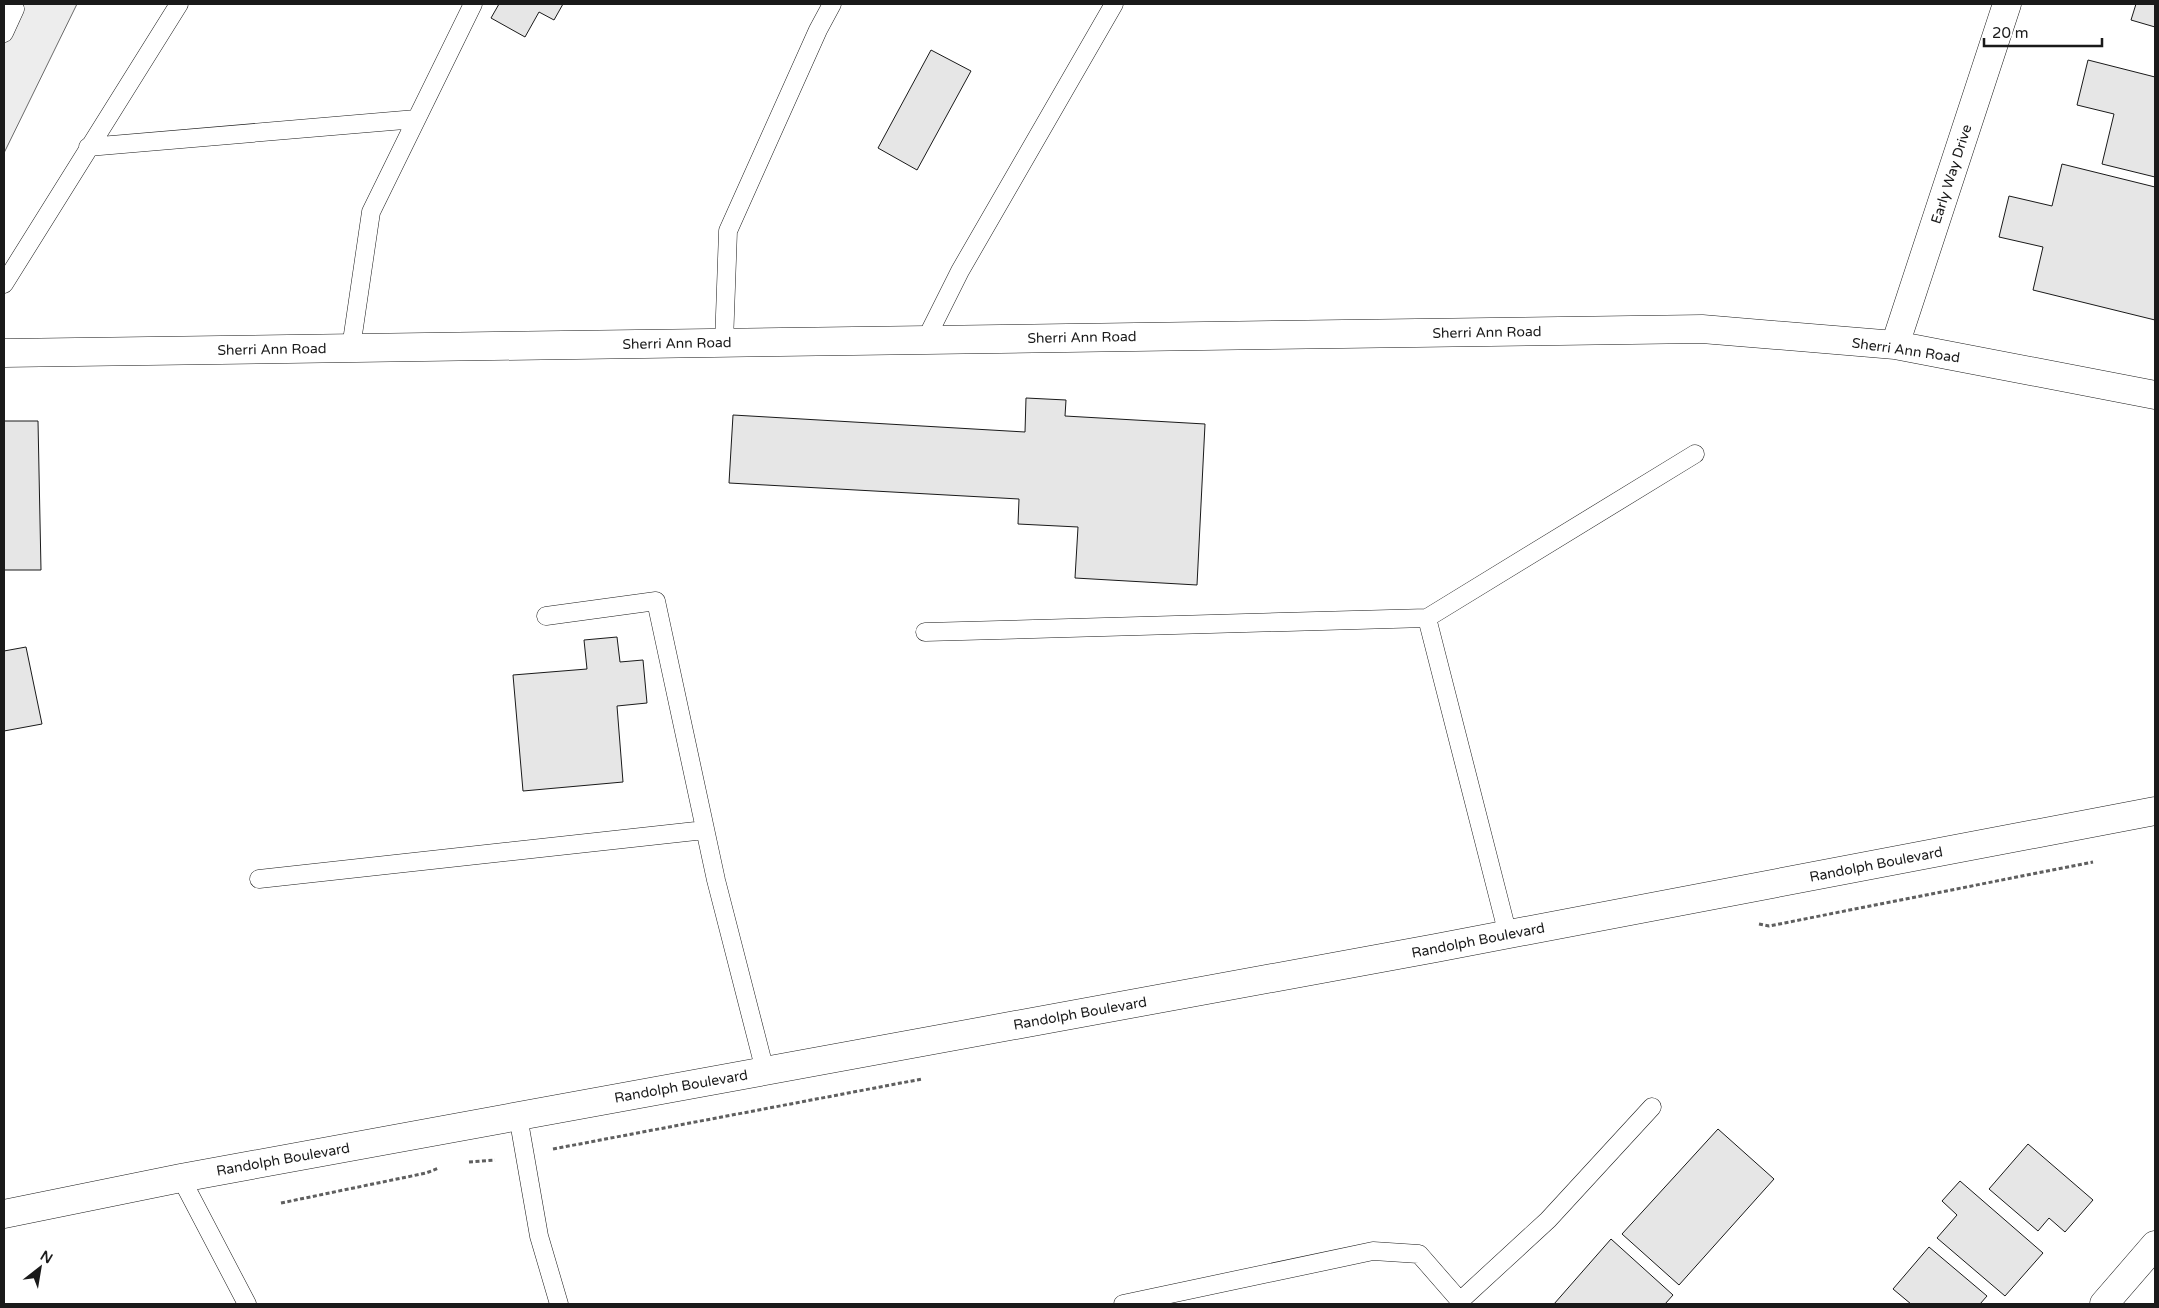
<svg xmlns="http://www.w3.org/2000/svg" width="2159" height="1308" viewBox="0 0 2159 1308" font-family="'Varela Round',sans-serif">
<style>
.parking{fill:#ededed;stroke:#6a6a6a}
.building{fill:#e6e6e6;stroke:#1a1a1a}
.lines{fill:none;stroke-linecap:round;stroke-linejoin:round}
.lane-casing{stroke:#1a1a1a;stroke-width:19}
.street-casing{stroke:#1a1a1a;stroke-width:29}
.secondary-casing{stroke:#1a1a1a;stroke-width:29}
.path{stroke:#5f5f5f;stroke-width:3;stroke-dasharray:4 2.5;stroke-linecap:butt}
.lane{stroke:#fff;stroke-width:18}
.street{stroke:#fff;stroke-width:28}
.secondary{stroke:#fff;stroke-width:28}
.labels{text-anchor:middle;stroke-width:4;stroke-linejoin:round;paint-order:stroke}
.street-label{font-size:14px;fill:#1a1a1a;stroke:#fff}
</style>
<rect width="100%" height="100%" fill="#fff"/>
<path class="parking" d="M4 4H77L4 153Z"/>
<path class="building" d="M499 4H563L554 20 539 12 525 37 491 18Z
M2136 4H2155V27L2131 20Z
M931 50 971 71 917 170 878 148Z
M2088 60 2155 77V177L2102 164 2114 114 2077 105Z
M2062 164 2155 187V320L2033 290 2043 247 1999 237 2009 196 2052 206Z
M1026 398 1066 400 1065 416 1205 424 1197 585 1075 578 1078 527 1018 524 1019 499 729 483 733 415 1025 432Z
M4 421H38L41 570H4Z
M617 637 620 662 643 660 647 703 617 706 623 782 523 791 513 675 587 669 584 640Z
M26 647 42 724 4 731V651Z
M1718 1129 1774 1179 1679 1285 1622 1234Z
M2028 1144 2093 1200 2065 1232 2049 1218 2038 1231 1989 1189Z
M1960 1181 2043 1253 2005 1296 1937 1238 1957 1215 1942 1201Z
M1611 1239 1673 1295 1665 1304H1554Z
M1929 1247 1987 1296 1980 1304H1911L1893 1289Z"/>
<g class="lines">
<g class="lane-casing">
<path id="lane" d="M4 33 15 9 12 4
M88 147 416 119
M4 284 179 4
M926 339 960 271 1114 4
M724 343 728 231 818 30 832 4
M351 348 371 212 473 4
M546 616 656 601 716 880 765 1071
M1427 618 1695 454
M925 632 1427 618 1508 935
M259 879 705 830
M518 1116 539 1236 559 1304
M181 1178 247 1304
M1460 1301 1548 1220 1652 1107
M1123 1304 1373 1251 1419 1254 1460 1301V1304"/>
</g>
<g class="street-casing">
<path id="street" d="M1895 345 2007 4
M4 353 1702 329 1895 345 2155 395
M2104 1304 2155 1245"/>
</g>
<g class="secondary-casing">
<path id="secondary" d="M4 1214 181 1178 1436 948 2155 811"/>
</g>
<path class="path" d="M1759 924 1769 926 2093 862
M553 1149 922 1079
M469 1162 495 1160
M281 1203 426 1173 439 1168"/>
<use href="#lane" class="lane"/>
<use href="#street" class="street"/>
<use href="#secondary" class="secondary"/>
</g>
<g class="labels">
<g class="street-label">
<text transform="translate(1951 174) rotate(-72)" y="5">Early Way Drive</text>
<text transform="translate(1487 332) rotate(-1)" y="5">Sherri Ann Road</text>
<text transform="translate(1082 337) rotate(-1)" y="5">Sherri Ann Road</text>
<text transform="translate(677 343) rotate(-1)" y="5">Sherri Ann Road</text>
<text transform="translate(272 349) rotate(-1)" y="5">Sherri Ann Road</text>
<text transform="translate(1906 350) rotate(8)" y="5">Sherri Ann Road</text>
<text transform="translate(1876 864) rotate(-11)" y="5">Randolph Boulevard</text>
<text transform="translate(1478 940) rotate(-11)" y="5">Randolph Boulevard</text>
<text transform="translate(1080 1013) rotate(-10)" y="5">Randolph Boulevard</text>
<text transform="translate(681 1086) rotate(-10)" y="5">Randolph Boulevard</text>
<text transform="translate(283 1159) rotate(-10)" y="5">Randolph Boulevard</text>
</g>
</g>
<rect width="2159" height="1308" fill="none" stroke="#1a1a1a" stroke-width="10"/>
<g transform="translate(40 1268) rotate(31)" stroke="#ffffff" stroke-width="4" paint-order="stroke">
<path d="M0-4L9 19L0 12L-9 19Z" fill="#1a1a1a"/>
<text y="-8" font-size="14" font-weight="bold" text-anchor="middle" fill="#1a1a1a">N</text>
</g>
<path d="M1984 38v8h118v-8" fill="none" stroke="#1a1a1a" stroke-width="2.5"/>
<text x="1992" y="38" font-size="15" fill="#1a1a1a" stroke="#ffffff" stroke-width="4" paint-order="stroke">20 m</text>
</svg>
